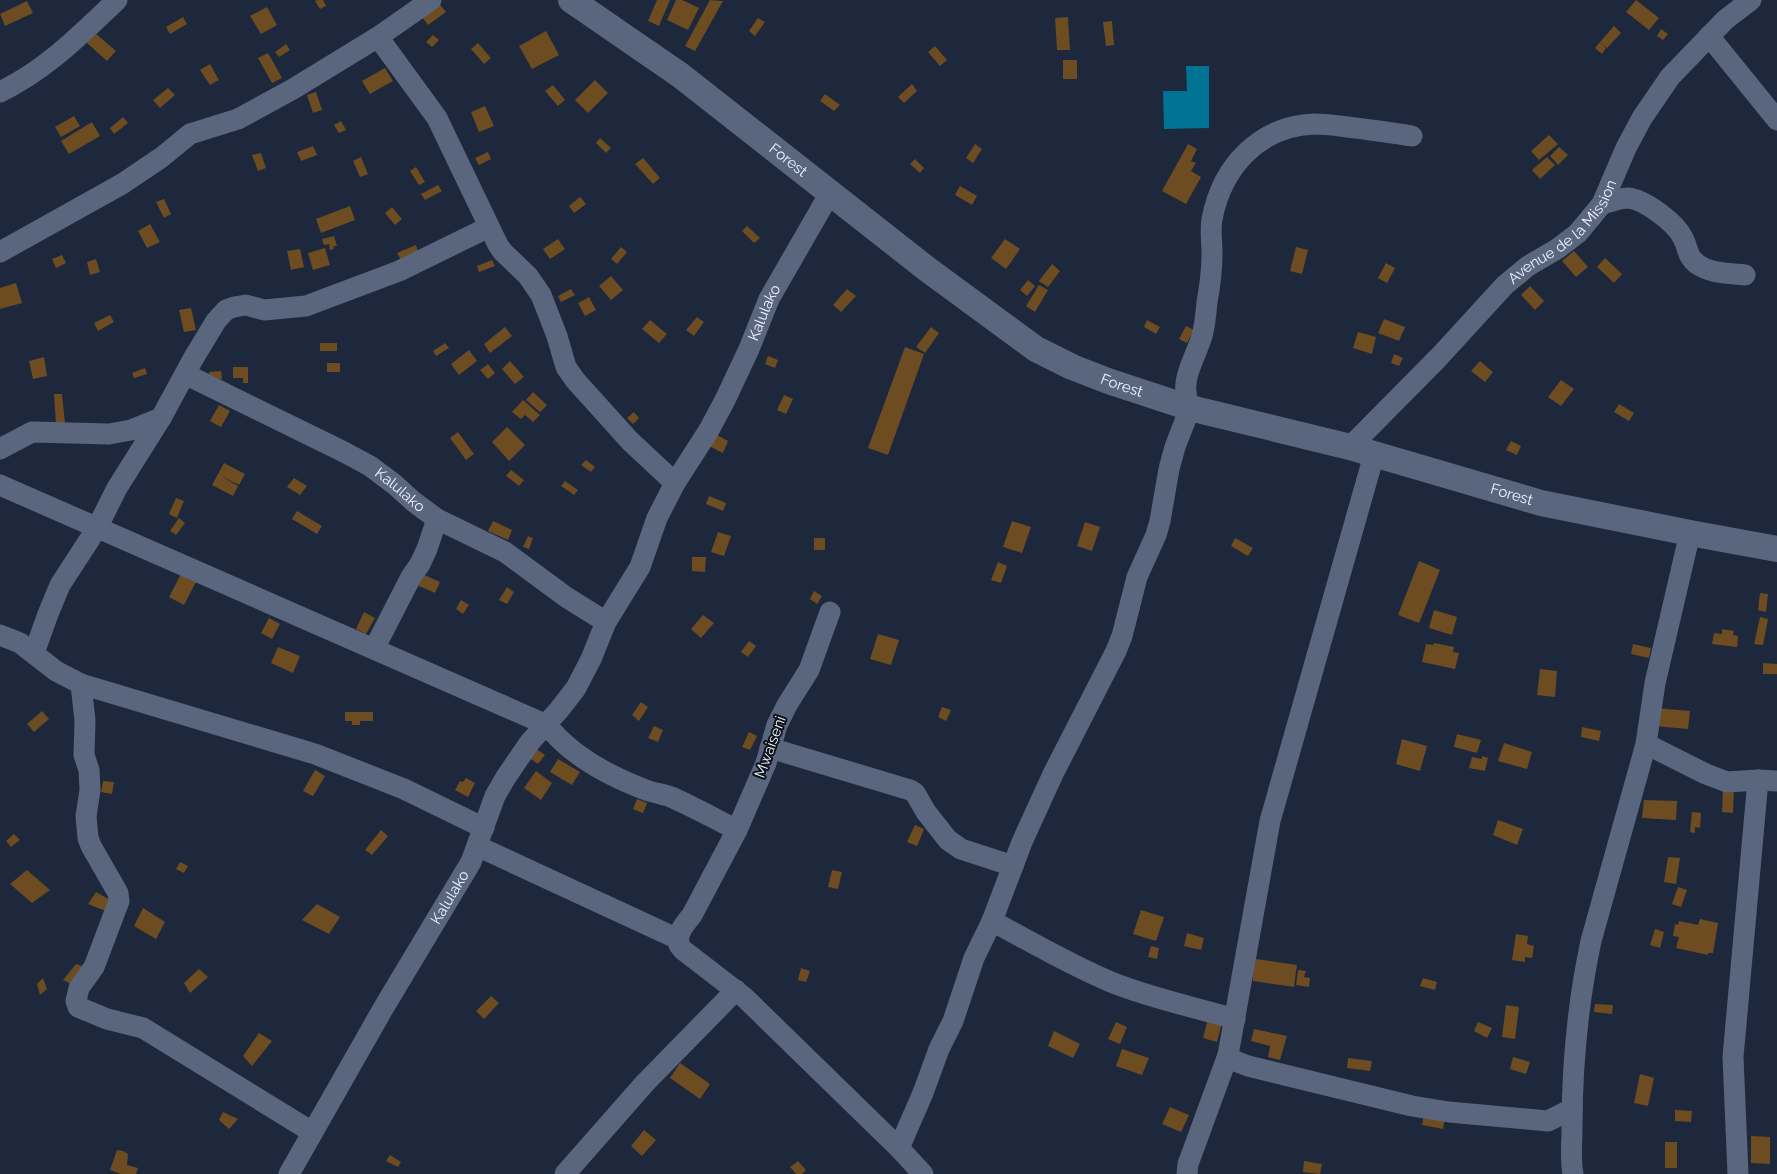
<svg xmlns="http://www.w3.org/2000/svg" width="1777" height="1174" viewBox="0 0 1777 1174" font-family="Raleway,sans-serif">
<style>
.water{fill:#007394}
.building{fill:#6c4c20}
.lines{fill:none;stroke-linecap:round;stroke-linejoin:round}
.minor{stroke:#59667d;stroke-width:21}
.tertiary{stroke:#59667d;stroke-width:26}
.labels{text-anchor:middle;stroke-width:4;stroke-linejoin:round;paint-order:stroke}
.street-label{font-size:15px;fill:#eef4ff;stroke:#0c111a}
</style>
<rect width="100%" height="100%" fill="#1d283c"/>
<path class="water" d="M1186 66H1209V128L1164 129 1163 91H1187Z"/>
<path class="building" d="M318 0H323L326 6 320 9 315 1Z
M657 0H670L659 26 648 21Z
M676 0H682L699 8 688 30 667 20Z
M710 0 723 1 695 51 685 46Z
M1636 0 1659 18 1649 30 1626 12Z
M27 1 33 13 5 26 0 14Z
M437 1 446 12 428 25 419 13Z
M267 7 277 25 261 34 250 16Z
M183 17 187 24 170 34 166 27Z
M1068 17 1070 50H1057L1055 18Z
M758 18 765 22 755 36 749 31Z
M1112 21 1114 45 1106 46 1103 22Z
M1614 26 1621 33 1607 48 1600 42Z
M1661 29 1668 34 1663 40 1657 36Z
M546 31 559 55 532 69 519 46Z
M95 33 116 51 107 61 87 43Z
M433 35 439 40 432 47 426 42Z
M1600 42 1606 48 1602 54 1595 48Z
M478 43 491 58 484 64 471 49Z
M286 44 290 50 279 57 275 52Z
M935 46 947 60 940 66 928 52Z
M268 53 282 78 272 83 258 58Z
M1063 60H1077V79H1063Z
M210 64 219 80 210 85 200 70Z
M385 68 393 81 370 94 362 81Z
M595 80 608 93 588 113 575 100Z
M912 84 917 91 904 103 898 97Z
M553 85 565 100 558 106 545 91Z
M168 88 175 95 160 108 153 100Z
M316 92 322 110 313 113 307 95Z
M825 94 840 105 834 111 820 101Z
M485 106 494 126 479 132 471 112Z
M74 116 80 126 61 137 55 127Z
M123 117 128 123 114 134 110 128Z
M341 121 346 130 339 133 334 125Z
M92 122 100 136 69 154 61 141Z
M1549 135 1558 144 1539 160 1531 151Z
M600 138 611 148 606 153 596 143Z
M975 144 982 149 973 163 966 158Z
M1188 144 1197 149 1191 161 1196 163 1191 171 1201 177 1186 204 1162 191Z
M313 146 317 155 301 161 297 152Z
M1559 147 1568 155 1558 165 1550 156Z
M488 152 491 159 479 165 475 158Z
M261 153 266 168 258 171 252 155Z
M361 157 368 174 360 177 353 161Z
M1547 157 1555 165 1540 179 1532 170Z
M643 158 660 178 653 184 635 164Z
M915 159 924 168 920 173 910 164Z
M416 167 425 182 419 185 410 171Z
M438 185 442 191 425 200 421 194Z
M960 186 977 196 972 205 955 195Z
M580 197 586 204 574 213 569 206Z
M164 199 171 214 164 218 156 202Z
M350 206 355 220 321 233 316 219Z
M392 207 402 219 395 225 385 213Z
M150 224 160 242 147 248 138 231Z
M747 226 760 238 754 243 742 231Z
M334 236 337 246H333L334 249 330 250 329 244 324 245 322 239Z
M558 239 565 249 550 259 543 249Z
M1005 239 1020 249 1006 269 991 258Z
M416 245 418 252 401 260 397 253Z
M621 247 627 252 617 264 611 259Z
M1296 247 1308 250 1302 274 1290 271Z
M325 248 330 265 313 270 308 253Z
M300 249 304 267 291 270 287 251Z
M1574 251 1588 267 1576 277 1562 261Z
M62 255 66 263 56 268 52 259Z
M1605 258 1622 274 1614 283 1597 267Z
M96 259 100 272 90 275 87 262Z
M492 260 495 266 479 272 477 266Z
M1386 263 1395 268 1387 283 1378 278Z
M1052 264 1060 271 1048 287 1039 281Z
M611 276 623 290 611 300 599 286Z
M1028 280 1035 286 1027 296 1020 290Z
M16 283 22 303 0 309V288Z
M1039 285 1048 290 1035 312 1026 306Z
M1530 286 1544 301 1535 310 1521 295Z
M571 289 575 295 561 302 558 296Z
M847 289 856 296 841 312 833 305Z
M589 297 596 310 585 316 578 303Z
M191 308 196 330 184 332 179 310Z
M110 315 114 322 98 331 94 323Z
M697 317 704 322 694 336 686 330Z
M1384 319 1405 327 1399 341 1378 333Z
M650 320 667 334 659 343 642 329Z
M1147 320 1160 327 1156 334 1144 327Z
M1186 326 1194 330 1187 343 1179 339Z
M505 327 512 336 490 353 484 344Z
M931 327 939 333 925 353 916 347Z
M1358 332 1376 337 1372 354 1353 348Z
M320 343H337V351H320Z
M445 343 449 348 436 356 433 351Z
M905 347 924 354 888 455 868 448Z
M469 350 477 361 459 375 451 364Z
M1394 354 1403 358 1399 366 1391 363Z
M768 356 778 360 775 368 765 364Z
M44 357 47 376 33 379 29 361Z
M510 361 524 377 515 384 502 369Z
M1480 361 1493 372 1485 382 1471 371Z
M327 363H340V372H327Z
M488 364 495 373 488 379 480 370Z
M233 367H248V383H243V378H233Z
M145 368 147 374 134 378 132 373Z
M221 371 222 379 209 380V372Z
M1561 380 1574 389 1561 406 1548 397Z
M533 392 547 405 540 412 526 400Z
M54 394H62L65 423 56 424Z
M784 395 793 399 786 414 777 410Z
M523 400 540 415 533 422 525 415 521 419 512 412Z
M1619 404 1634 413 1629 421 1614 412Z
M219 405 230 411 221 427 210 421Z
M634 412 639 418 633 424 627 418Z
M507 427 525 445 509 461 492 442Z
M458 432 474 454 466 460 450 438Z
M715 434 728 441 723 453 709 446Z
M1511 441 1521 446 1517 455 1506 450Z
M586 460 595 467 591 472 581 465Z
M224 463 245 474 239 485 221 476 238 486 233 496 212 485Z
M511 470 524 480 519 486 506 476Z
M294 478 307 486 300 495 287 487Z
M565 481 578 490 574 495 561 486Z
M709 496 726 503 723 511 706 504Z
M176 498 184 501 177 518 169 514Z
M297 511 322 526 317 534 292 519Z
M179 518 185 523 176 535 170 531Z
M493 521 512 530 508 540 488 531Z
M1012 521 1031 527 1022 553 1003 547Z
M1085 522 1100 527 1092 551 1077 546Z
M718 532 731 536 724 556 711 552Z
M528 536 533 538 529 549 523 547Z
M814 538H825V550H814Z
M1235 538 1253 548 1248 556 1231 546Z
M692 557H706L705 572 692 571Z
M1419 561 1440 570 1419 623 1398 615Z
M998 562 1007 566 1001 583 991 580Z
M181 574 196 582 184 605 169 597Z
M422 574 440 582 435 593 417 585Z
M507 587 514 592 507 604 499 600Z
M814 591 822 596 817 604 810 599Z
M1760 593 1768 594 1766 612 1758 610Z
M461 600 469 605 463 614 456 609Z
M1434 610 1457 617 1452 635 1429 628Z
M364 612 375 618 366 634 356 629Z
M703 615 714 623 701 638 691 629Z
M1760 617 1768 619 1763 645 1754 644Z
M269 618 280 624 272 639 261 633Z
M1722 629 1734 631 1733 635 1738 636 1737 647 1712 644 1714 633 1722 634Z
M878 634 899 640 891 665 870 659Z
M749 641 756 646 748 657 741 652Z
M1434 643 1454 647 1453 652 1459 653 1455 669 1422 662 1426 644 1433 645Z
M1633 644 1651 648 1649 658 1631 654Z
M278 647 300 656 293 673 271 663Z
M1763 663 1777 664V674H1763Z
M1540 669 1557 671 1555 697 1537 695Z
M641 702 648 707 639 721 632 715Z
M942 707 951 710 946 721 938 717Z
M1656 708 1690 711 1688 729 1655 726Z
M42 711 49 719 34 732 27 724Z
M345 712H373V721H360V725H352V721H345Z
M654 726 663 730 658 742 648 738Z
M1582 727 1601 731 1599 741 1581 737Z
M749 732 757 736 750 750 742 747Z
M1457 734 1481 740 1477 753 1454 747Z
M1402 739 1427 746 1420 771 1396 764Z
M1504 743 1532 752 1527 769 1498 761Z
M535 748 545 755 538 764 528 757Z
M1482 756 1488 758 1485 771 1469 768 1472 757 1482 759Z
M558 759 580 772 572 785 550 772Z
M315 770 325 776 313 796 303 791Z
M536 771 552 783 541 800 524 788Z
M466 778 475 783 468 797 455 790 460 781 463 782Z
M103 781 114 782 112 794 101 792Z
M1723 788 1734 789 1733 813 1722 812Z
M637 799 647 803 643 813 633 809Z
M1644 800 1677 801 1676 820 1642 818Z
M1692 812 1701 813 1700 828 1695 827V833L1690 832Z
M1498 820 1523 829 1517 845 1493 835Z
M915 825 924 829 917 846 907 842Z
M381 830 388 836 372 855 365 850Z
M14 834 20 840 11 847 6 841Z
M1668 857 1680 858 1676 884 1664 882Z
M180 862 188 866 184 873 176 869Z
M27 870 50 890 32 903 10 884Z
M832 870 842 872 838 889 828 887Z
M1678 887 1687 890 1681 907 1672 904Z
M96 892 112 901 108 912 88 904Z
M317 904 340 917 329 934 302 920Z
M143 908 165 922 156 939 134 926Z
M1141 910 1164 917 1156 941 1133 934Z
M1700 919 1718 923 1713 953H1708V955L1676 948 1679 937 1673 936 1675 924 1678 925 1679 921 1698 925Z
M1655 929 1664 932 1660 948 1650 945Z
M1187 933 1204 938 1201 950 1184 946Z
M1516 934 1528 936 1527 944 1534 946 1532 958 1525 957V962L1512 960Z
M1151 946 1159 948 1157 959 1148 957Z
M1256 959 1297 965 1294 987 1253 981V977H1246Z
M76 964 89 968 71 984 63 980Z
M801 968 810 971 806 982 798 980Z
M199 969 208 977 190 993 184 983Z
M1298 970 1306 971 1304 977 1310 978 1309 987 1296 985Z
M43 978 47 989 40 995 37 984Z
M1423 978 1437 982 1435 990 1420 986Z
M491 996 499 1003 484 1019 476 1011Z
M1595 1004 1613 1005 1612 1014 1594 1012Z
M1506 1005 1519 1007 1515 1039 1502 1037Z
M1209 1015 1223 1019 1217 1042 1203 1038Z
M1116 1022 1127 1027 1120 1044 1108 1039Z
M1478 1022 1492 1028 1487 1038 1474 1031Z
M1254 1029 1287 1036 1280 1060 1268 1057 1270 1046 1251 1041Z
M1054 1031 1080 1044 1073 1058 1048 1046Z
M259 1033 272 1041 252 1066 243 1056Z
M1122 1049 1149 1058 1142 1075 1116 1066Z
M1513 1057 1530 1062 1526 1074 1510 1069Z
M1348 1058 1372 1061 1370 1071 1347 1068Z
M680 1063 710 1084 700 1099 670 1078Z
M1640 1074 1654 1078 1648 1106 1634 1103Z
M1170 1107 1189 1115 1181 1132 1162 1124Z
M1675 1110 1692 1111 1691 1122 1675 1121Z
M223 1112 238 1119 229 1129 219 1120Z
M1424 1114 1445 1118 1443 1129 1422 1125Z
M644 1130 656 1140 642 1156 631 1146Z
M1751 1136 1770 1137V1164L1751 1163Z
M1665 1142H1677V1168H1665Z
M117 1150 123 1151 128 1154 127 1165 138 1168 136 1174H121L110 1170Z
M390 1155 401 1162 398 1167 386 1161Z
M798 1161 806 1170 802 1174H796L790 1167Z
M1304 1161 1322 1164 1320 1174 1303 1172Z"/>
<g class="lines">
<g class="minor">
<path d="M1709 36 1777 120"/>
<path d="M378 37 437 118 498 245 503 252 528 276 541 295 557 336 566 367 575 380 630 441 675 483"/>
<path d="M0 92C47 69 80 35 117 0"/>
<path d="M1602 204C1610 202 1620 198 1628 198 1644 199 1676 223 1683 238 1689 249 1686 255 1697 264 1711 274 1729 273 1745 275"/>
<path d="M0 252 122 184 162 157 190 134 238 119 293 89 378 37 431 0"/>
<path id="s1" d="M185 374 344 452 370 466 394 484 414 502 437 519 505 552 566 597 606 622"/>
<path id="s2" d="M1350 447 1439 357 1505 285 1528 266 1557 249 1578 233 1602 204 1626 148 1642 118 1670 77 1725 20 1751 0"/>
<path d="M0 449 32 432 109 434 131 430 161 418"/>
<path d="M1374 455 1270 821 1228 1055 1235 1061 1248 1066 1412 1106 1449 1112 1548 1121 1572 1109"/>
<path d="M0 485 547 725C571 756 609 776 646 790 654 793 663 794 671 797 694 807 715 819 737 830"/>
<path d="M830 612 809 670 787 705 777 725 766 763 737 830 692 915C684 925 677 932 679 945L683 950 744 997 899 1148 923 1174"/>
<path d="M0 635 20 643 56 671 81 684 315 754 404 789 484 828"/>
<path d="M374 649 411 577 420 564 427 549 437 519"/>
<path d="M34 653 48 614 60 585 97 528 117 488 161 418 193 359 216 321 226 310 234 307 246 305 264 310 306 306 399 271 489 227"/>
<path d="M81 684 85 721 84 755 89 770 90 790 86 816 88 838 91 846 118 893 119 901 94 967 79 988 76 1001 78 1007 107 1019 143 1028 312 1132"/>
<path d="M1646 744 1706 774 1727 782 1758 780 1777 781"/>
<path d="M770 748 910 790 915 793 926 812 948 840 961 849 1013 866"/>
<path d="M477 846 678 939"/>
<path d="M992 921C1031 942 1070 965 1111 982 1150 998 1194 1007 1235 1019"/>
<path d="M899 1148 923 1093 939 1049 953 1021 974 958 992 921 1022 842 1053 774 1116 651 1122 636 1137 577 1156 535 1160 521 1169 469 1175 447 1190 408C1178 381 1194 362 1202 336 1205 325 1206 314 1207 302 1210 286 1212 270 1212 253 1212 242 1210 230 1212 219 1222 167 1259 126 1314 124 1323 124 1332 125 1340 126 1364 129 1388 132 1412 136"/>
<path id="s3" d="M289 1174 384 1007 471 862 495 796 506 777 530 742 559 710 576 688 591 659 606 622 640 567 657 518 675 483 709 430 725 400 749 349 769 299 830 193"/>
<path d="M565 1174 645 1083 736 990"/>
<path d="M1187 1174 1188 1164 1228 1055"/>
<path d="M1573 1174C1570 1159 1572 1144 1572 1128 1572 1066 1578 1002 1591 941L1646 744 1655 683 1690 533"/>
<path d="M1738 1174 1733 1057 1758 780"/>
</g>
<path class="tertiary" id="s4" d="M571 0 680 75 927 269 1036 349 1072 367 1108 381 1190 408 1350 447 1541 503 1690 533 1777 549"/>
</g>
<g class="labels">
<g class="street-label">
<text dy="5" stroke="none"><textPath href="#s4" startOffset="270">Forest</textPath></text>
<text dy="5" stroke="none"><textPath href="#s2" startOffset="304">Avenue de la Mission</textPath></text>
<text dy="5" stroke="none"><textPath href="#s3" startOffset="988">Kalulako</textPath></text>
<text dy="5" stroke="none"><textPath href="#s4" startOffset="675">Forest</textPath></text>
<text dy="5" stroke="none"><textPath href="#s1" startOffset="245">Kalulako</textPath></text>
<text dy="5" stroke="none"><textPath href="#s4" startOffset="1080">Forest</textPath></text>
<text transform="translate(770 747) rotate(-70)" y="5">Mwaiseni</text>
<text dy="5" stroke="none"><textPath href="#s3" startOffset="320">Kalulako</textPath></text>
</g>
</g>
</svg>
